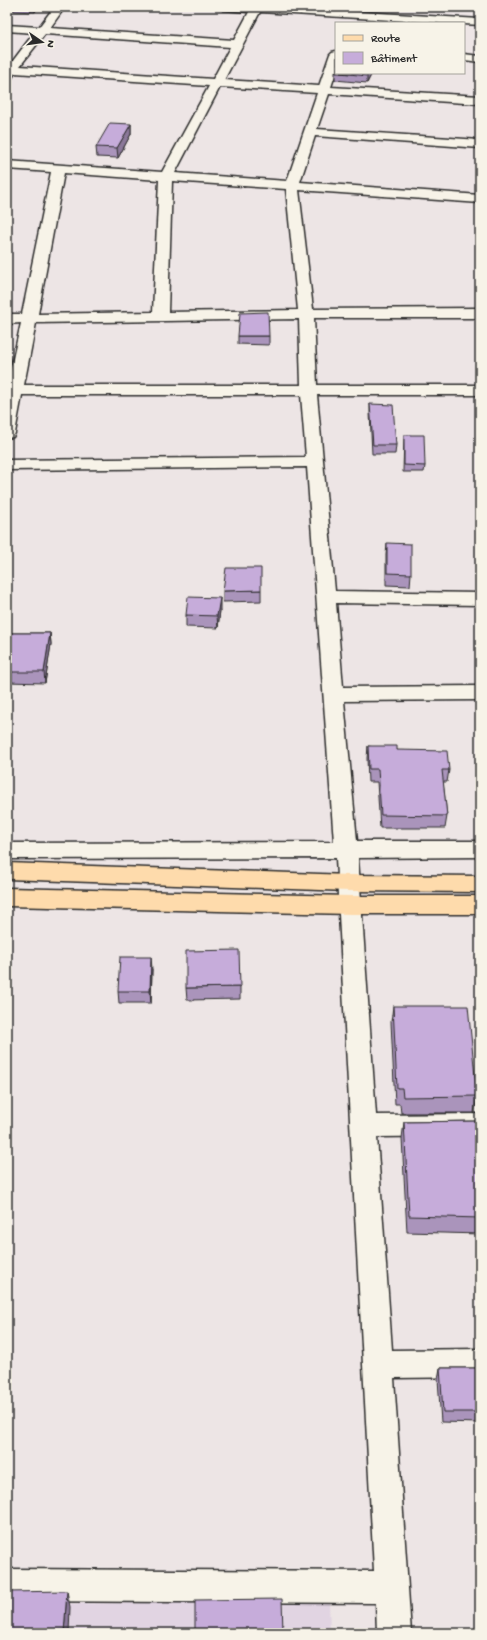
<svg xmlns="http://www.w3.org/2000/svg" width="487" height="1640" viewBox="0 0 487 1640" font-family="'Gochi Hand',sans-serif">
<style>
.built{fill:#e1d4e2}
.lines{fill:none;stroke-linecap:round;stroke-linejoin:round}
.minor-casing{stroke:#2b2b2b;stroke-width:3}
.major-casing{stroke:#2b2b2b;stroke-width:3}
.minor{fill:#f7f3e8;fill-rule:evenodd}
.major{fill:#fedbac;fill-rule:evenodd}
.wall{fill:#aa94bb;stroke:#2b2b2b}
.shaded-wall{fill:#8b7899;stroke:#2b2b2b}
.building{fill:#c6acda;stroke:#2b2b2b}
</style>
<rect width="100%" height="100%" fill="#ede5e5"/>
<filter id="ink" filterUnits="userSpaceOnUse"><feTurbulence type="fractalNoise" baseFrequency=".025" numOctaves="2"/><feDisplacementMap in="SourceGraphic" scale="8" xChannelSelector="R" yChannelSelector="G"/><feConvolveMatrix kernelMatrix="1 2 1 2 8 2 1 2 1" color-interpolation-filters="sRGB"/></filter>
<g filter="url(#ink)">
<path class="built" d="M329 1602 330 1633H7V1604Z"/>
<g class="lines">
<g class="minor-casing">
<path id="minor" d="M54 7H65L50 28 234 40 249 12 223 10 218 7H279L480 19V25L464 24V23H440L260 12 224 80 319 86 330 54 332 52 336 51V72L331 87 480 96V104L329 94 317 129 480 140V148L315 136 300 182 480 195V203L299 190 313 309 480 308V318H314L317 385H480V395H317L335 591 480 593V605L336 603 343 687 480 686V700L344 701 357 841H480V857L358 858 376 1115 480 1114V1136L377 1137 392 1350 480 1349V1377L394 1378 411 1633H377L376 1603 7 1601V1569L374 1571 336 858 7 859V843L334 842 307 467 7 470V460L306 457 301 395H22L15 433 13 437 7 438V385L21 323 7 324V314H22L51 172 7 169V161L162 172 209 86 15 73 11 79 7 80V65L9 66 34 33 7 31V25L39 27ZM45 34 230 47 213 79 20 66ZM220 87 317 93 287 181 175 173ZM64 173 159 180 153 312 38 314ZM172 181 286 189 298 310 168 312ZM299 319 301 385H24L36 323Z
M464 54 480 56V62L464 60Z"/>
</g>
<g class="major-casing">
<path id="major" d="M7 863 349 875 480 876V892L349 891 7 879Z
M7 888 351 896H480V914H351L7 906Z"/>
</g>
<use href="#minor" class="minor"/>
<use href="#major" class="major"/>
</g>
<path class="wall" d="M13 7H38L35 12 14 11Z
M336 71V73H372L367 83 335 80V72Z
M131 124V134L118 158 97 157 96 147Z
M238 336H269V345L238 344Z
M370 404 396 445 395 454H372L370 413Z
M404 435 425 466 424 472H403Z
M387 543 411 574 410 586 386 585V555Z
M261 590V601L223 602V591Z
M220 610 218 628 186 627V615Z
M7 633H50L51 644 45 683 7 682Z
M368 746 397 750 449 770 447 782H443L447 816 445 828H380L377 782H368L367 758Z
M152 969 151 1003H119L118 991Z
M240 987V999L187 1000 186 988Z
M393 1006 477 1096 474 1113H401L400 1104H395L391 1022Z
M480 1121V1234L407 1232 402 1138 404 1122Z
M440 1368H480V1423L441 1422 438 1379Z"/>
<path class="shaded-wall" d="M35 7H38L35 12Z
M368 73H372L367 83V76Z
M131 124V134L118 158 117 148Z
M220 598V610L218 628 217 616Z
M50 633 51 644 45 683 44 672Z
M151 957 152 969 151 1003 150 991Z
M67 1591 70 1607 69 1633H64Z"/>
<path class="building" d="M340 73H368L367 76Z
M110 123 131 124 117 148 96 147Z
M268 312 269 336H238L240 313Z
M370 404 393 405 396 445H373Z
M404 435H424L425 466 404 465Z
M387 543 411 544V574L387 573Z
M226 568H261V590L223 591Z
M188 597 220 598 217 616 186 615Z
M7 633H50L44 672H7Z
M368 746H397V750L447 751 449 770H442L447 816 381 815 378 769H369Z
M239 950 240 987 186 988V951Z
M120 957H151L150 991H118Z
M393 1006H468L477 1096 403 1097 402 1088H397Z
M480 1121V1218L409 1216 404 1122Z
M440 1368H480V1412H443Z
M67 1591 64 1633H7V1592Z
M282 1599 283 1633H195V1600Z"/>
</g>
<rect width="487" height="1640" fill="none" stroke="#f7f3e8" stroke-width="24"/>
<rect x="12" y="12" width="463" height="1616" fill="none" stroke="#2b2b2b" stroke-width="1.5" filter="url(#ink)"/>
<rect x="335" y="22" width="130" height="52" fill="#f7f3e8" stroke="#a5a39c"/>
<rect x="343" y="35" width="20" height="6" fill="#fedbac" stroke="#a5a39c"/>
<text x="371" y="42" font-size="12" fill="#2b2b2b">Route</text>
<rect x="343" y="52" width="20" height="12" fill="#c6acda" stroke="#a5a39c"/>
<text x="371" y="62" font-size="12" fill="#2b2b2b">Bâtiment</text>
<g transform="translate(42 42) rotate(103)" stroke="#f7f3e8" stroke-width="3" paint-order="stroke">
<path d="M0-3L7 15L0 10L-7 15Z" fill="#2b2b2b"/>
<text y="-6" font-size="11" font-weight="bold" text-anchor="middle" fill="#2b2b2b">N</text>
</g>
</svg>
